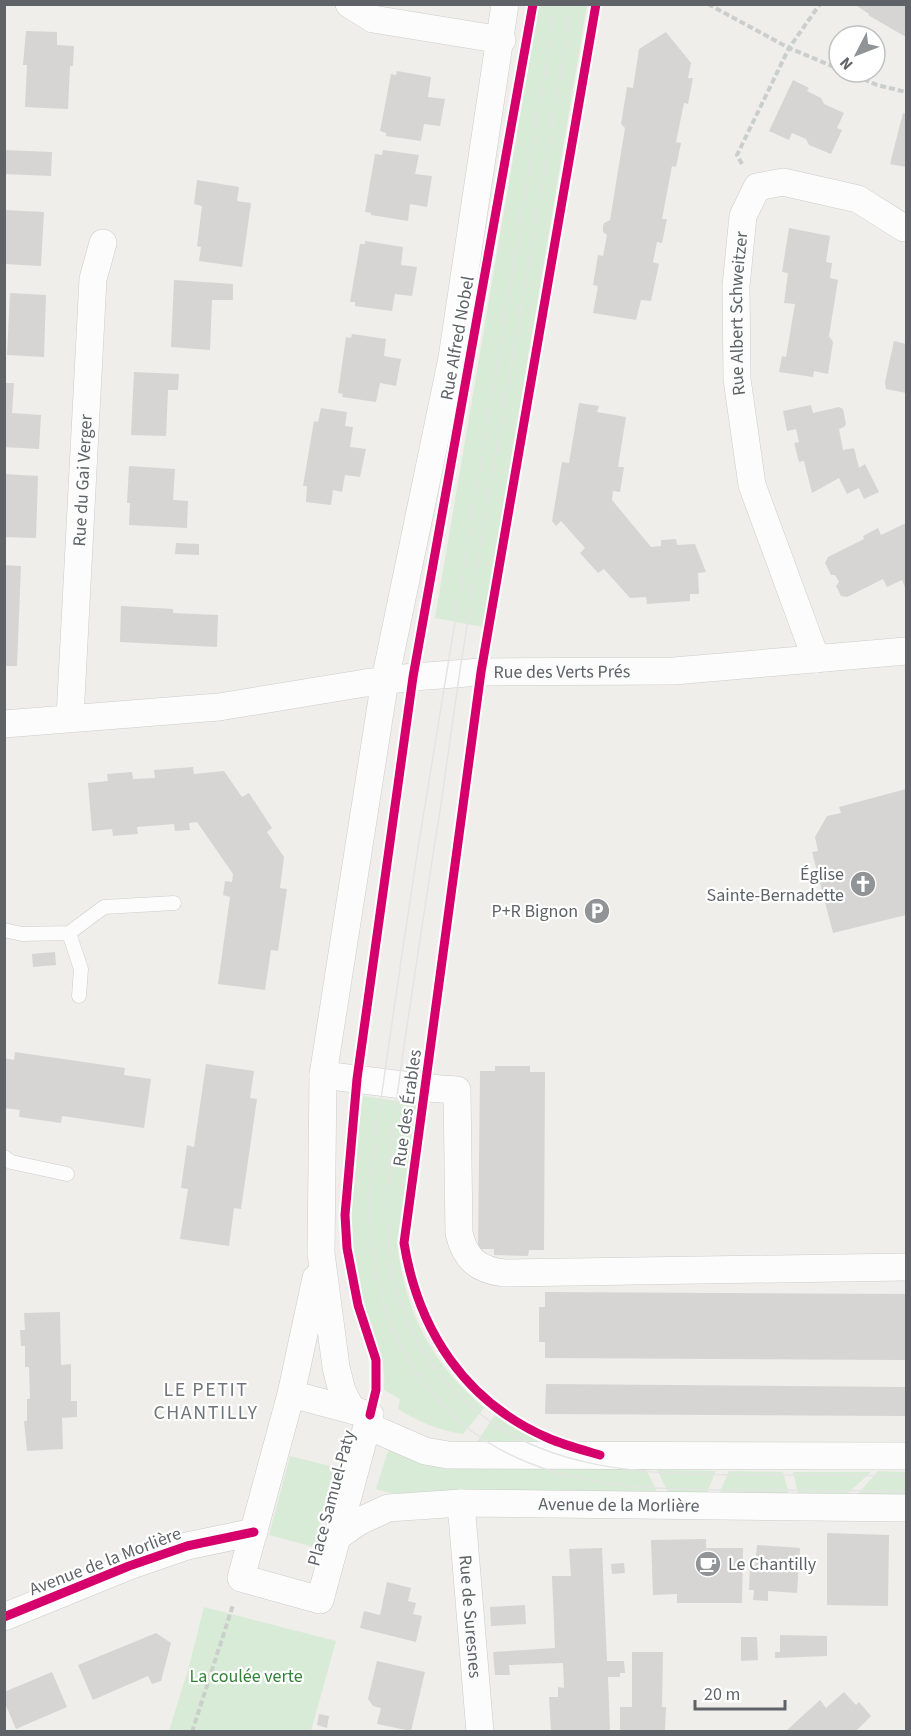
<svg xmlns="http://www.w3.org/2000/svg" width="911" height="1736" viewBox="0 0 911 1736" font-family="'Source Sans 3',sans-serif">
<style>
.green{fill:#d8ebd6}
.building{fill:#d6d5d3}
.lines{fill:none;stroke-linecap:round;stroke-linejoin:round}
.lane-casing{stroke:#cbcccc;stroke-width:15}
.street-casing{stroke:#cbcccc;stroke-width:28}
.path{stroke:#cacfcc;stroke-width:4;stroke-dasharray:6 3;stroke-linecap:butt}
.lane{stroke:#fdfcfc;stroke-width:14}
.street{stroke:#fdfcfc;stroke-width:27}
.tram{stroke:#e4e4e4;stroke-width:1.5}
.cycleway-casing{stroke:#fff;stroke-width:13}
.cycleway{stroke:#d6006c;stroke-width:9}
.labels{text-anchor:middle;stroke-width:4.5;stroke-linejoin:round;paint-order:stroke}
.street-label{font-size:18px;fill:#5f6368;stroke:#fff}
.poi-label{font-size:18px;fill:#5f6368;stroke:#fff;text-anchor:end}
.park-label{font-size:18px;fill:#348238;stroke:#fff}
.neighbourhood-label{font-size:20px;letter-spacing:1.5px;fill:#70757a;stroke:#fff}
</style>
<rect width="100%" height="100%" fill="#efeeea"/>
<path class="green" d="M539 5H587L483 627 435 618Z
M363 1096 417 1104 397 1242C405 1312 430 1362 484 1408L463 1434C439 1431 418 1421 398 1409L400 1399 384 1390C386 1364 378 1347 370 1323 363 1299 355 1272 352 1247 347 1197 356 1145 363 1096Z
M495 1415 521 1432 554 1448 475 1445Z
M389 1448 409 1459 445 1469H646L657 1492 390 1493 376 1489Z
M290 1456 334 1467 314 1547 269 1535Z
M657 1470 716 1471 706 1494H669Z
M729 1471 783 1472 789 1494H719Z
M878 1471 906 1472V1495H857Z
M793 1472H871L848 1493 798 1494Z
M204 1607 336 1641 311 1731H169L189 1666Z"/>
<path class="building" d="M854 4H906V37L868 15 869 14Z
M26 31 57 32V45L74 46 73 66H70L68 109 25 107 27 65H23Z
M666 32 691 63 688 78H693L688 104 684 103 676 142 681 143 676 167 672 166 662 219H667L662 243 657 242 653 262 659 264 651 301 641 300 636 320 593 313 598 286 593 285 598 255 603 256 607 235 603 232V227L604 223 610 220 625 128 621 124 627 87 633 88 639 49Z
M397 71 431 77 428 97 445 99 440 126 424 124 421 141 386 136V133L380 131 391 74 396 75Z
M793 80 809 88 807 91 821 98 824 104 844 113 837 128 842 130 831 154 809 145 806 139 792 133 789 140 769 131Z
M903 113 906 114V167L890 164Z
M4 150 52 152 51 176 4 174Z
M383 150 419 155 415 174 432 176 427 207 410 204 408 221 371 215V213L365 212 375 154 382 155Z
M197 180 239 187 237 201 251 203 242 267 199 261 201 247 197 246 202 206 194 204Z
M4 210 44 212 41 266 4 264Z
M789 228 830 236 826 262 832 263 830 278 838 280 829 336 833 342 828 374 814 371 813 377 779 372 782 356 786 357 795 304 784 303 788 273 782 272Z
M365 241 403 247 401 265 417 267 412 296 395 294 392 311 355 306V302H350L360 244H365Z
M174 280 233 284V300H212L210 350 171 347Z
M10 293 46 295 44 357 7 355Z
M352 334 386 339 384 356 401 359 396 386 380 383 376 402 342 397 343 394 338 393 346 337 351 338Z
M894 341 906 344V393L886 389 885 382Z
M134 372 179 374 178 390H168L166 436 131 435Z
M4 383H14L12 413 41 415 39 449 4 447Z
M579 403 599 406 597 412 626 417 618 467H624L620 492 613 491 612 500 651 547 661 546V540L676 539 677 545 695 544 706 572 698 573 699 594H690V601L647 604 646 597 630 598 604 569 598 573 580 553 585 548 561 521 556 526 552 521 562 462 569 463Z
M811 405 813 413 839 407 843 409 846 424 844 427 839 429 843 450 854 448 859 468 865 464 879 492 864 499 859 488 847 494 839 478 812 493 804 461 799 462 794 443 799 442 796 429 787 431 783 411Z
M321 408 347 412 345 426 353 427 350 447 366 449 360 477 345 475 342 492 333 490 331 505 306 502 307 486H303L314 421 318 422Z
M129 466 175 469 173 500 188 501 187 528 129 525 130 503H127Z
M4 474 38 476 36 538 4 537Z
M906 523V590L902 580 887 587 883 579 847 597 841 596 836 586 839 582 835 575H831L825 563 828 557 864 539 863 536 878 528 881 535Z
M176 543 199 544V555L175 554Z
M4 565 21 566 17 666H4Z
M121 606 173 609V613L218 615 217 647 120 642Z
M193 767 194 774 224 771 242 797 249 793 272 828 267 832 284 857 280 888 287 889 278 951 271 950 265 990 218 984 230 897 223 895 225 881 232 882 233 874 197 822 189 823 190 830 175 831 174 824 137 827 138 834 113 836 112 829 92 831 88 783 108 781 107 774 132 772 133 779 155 778 154 770Z
M906 789V915L833 933 812 852 818 851 815 837 827 816 841 813 839 807Z
M55 952 56 965 33 967 32 954Z
M15 1052 125 1068 124 1075 151 1079 144 1128 62 1116 61 1123 19 1117 20 1110 4 1108V1058L14 1060Z
M206 1064 254 1071 250 1098 257 1099 241 1209 234 1208 229 1246 180 1239 188 1189 181 1188 187 1145 194 1147Z
M495 1066H530V1072H545L544 1250H529L528 1256 494 1255V1249H478L480 1071H495Z
M545 1292 906 1294V1360L545 1358V1342H539V1307H545Z
M60 1312 61 1365 71 1364V1401H77V1417L62 1418 63 1449 27 1451 24 1421H27V1399H30L29 1367H25V1346H21L20 1330H25L24 1313Z
M546 1384 906 1387V1416L545 1414Z
M827 1533 889 1535 888 1606 827 1605Z
M706 1539V1548H743L742 1603H677V1594L653 1595 651 1540Z
M757 1545 800 1548 797 1593 768 1591V1601L753 1600 754 1590H749L750 1565 755 1566Z
M602 1548 607 1661H624L625 1673H620V1677H608L610 1731H551L549 1697H558V1687L564 1688 563 1663 509 1665 510 1675H495L493 1652 555 1648 552 1576H571L569 1549Z
M624 1563 625 1573 612 1574 611 1564Z
M387 1582 411 1588 408 1601 416 1603 413 1614 422 1616 416 1642 360 1628 364 1611 380 1615Z
M525 1605 526 1624 491 1626 490 1607Z
M156 1633 171 1643 161 1681 152 1684 148 1676 93 1700 78 1665Z
M780 1635 827 1636V1656L775 1658V1652H780Z
M741 1637H757L758 1660 741 1661Z
M632 1652H663L662 1707H666L665 1731H620V1707H632Z
M377 1661 425 1672 411 1731 377 1724 381 1708 373 1706 368 1699Z
M52 1672 67 1707 16 1729 4 1701V1692Z
M844 1692 856 1705 859 1702 871 1716 856 1731H786L820 1700 826 1708Z
M319 1714 329 1716 327 1728 317 1725Z"/>
<g class="lines">
<g class="lane-casing">
<path id="lane" d="M4 930 22 934 69 933 104 907 174 903
M69 933 81 969 79 996
M4 1157 11 1162 67 1174"/>
</g>
<g class="street-casing">
<g id="street">
<path d="M349 4 373 19 502 40"/>
<path id="s1" d="M816 659 752 485 737 379 736 286 743 216 757 187 783 182 858 199 904 228"/>
<path id="s2" d="M70 718 93 279 103 243"/>
<path id="s3" d="M4 724 219 707 365 683 413 677 481 672 674 671 906 651"/>
<path d="M323 1075 427 1088 457 1090 459 1233C465 1259 478 1270 504 1273L906 1267"/>
<path d="M291 1394 370 1415 320 1600 241 1578Z"/>
<path d="M291 1394 316 1278"/>
<path d="M352 1410 342 1391 336 1367 321 1253 323 1075 385 680 452 358 505 4"/>
<path d="M368 1426 425 1451 448 1455 906 1456"/>
<path id="s4" d="M461 1503 480 1732"/>
<path id="s5" d="M337 1537 358 1522 388 1508 461 1503 906 1508"/>
<path d="M4 1617 129 1566 187 1546 254 1532"/>
</g>
</g>
<path class="path" d="M708 4 789 48 839 69
M847 72 877 85 906 92
M742 164 737 155 789 48 820 4
M192 1732 233 1605"/>
<use href="#lane" class="lane"/>
<use href="#street" class="street"/>
<path class="tram" d="M556 4C510 284 462 563 419 842 407 918 396 995 385 1071 378 1124 366 1180 371 1234 377 1309 403 1371 459 1421 539 1490 643 1489 743 1490 797 1490 852 1491 906 1491
M572 4C537 227 495 448 460 670 453 717 447 764 440 811 427 890 416 968 404 1046 395 1112 384 1178 389 1245 393 1304 422 1363 467 1403 546 1475 654 1474 754 1475 805 1475 856 1475 906 1476"/>
<g class="cycleway-casing">
<path id="cycleway" d="M596 4 481 672 404 1243C418 1330 465 1402 548 1438 564 1445 583 1450 600 1455
M370 1415 376 1390V1360L358 1305 347 1248 345 1215 357 1079 413 677 533 4
M4 1617 129 1566 187 1546 254 1532"/>
</g>
<use href="#cycleway" class="cycleway"/>
</g>
<defs>
<g id="church-disc" transform="scale(1.35)"><circle r="9.5" fill="#919496" stroke="#fff"/><path d="M-1.2-6h2.4v3.5h3.3v2.4h-3.3V6h-2.4V-.1h-3.3v-2.4h3.3Z" fill="#fff"/></g>
<g id="parking-disc" transform="scale(1.35)"><circle r="9.5" fill="#919496" stroke="#fff"/><path d="M-3.5-5.5H1a3.5 3.5 0 0 1 0 7H-1V5.5H-3.5ZM-1-3.4V-.6H.8a1.4 1.4 0 0 0 0-2.8Z" fill="#fff"/></g>
<g id="cafe-disc" transform="scale(1.35)"><circle r="9.5" fill="#919496" stroke="#fff"/><path d="M-5.5-4.5H6V0H3Q3 3.5 0 3.5H-2.5Q-5.5 3.5-5.5 0ZM3-3.2v2h1.7v-2ZM-6 4.5H4V6H-6Z" fill="#fff"/></g>
</defs>
<g fill-rule="evenodd">
<use href="#church-disc" x="863" y="884"/>
<use href="#parking-disc" x="597" y="911"/>
<use href="#cafe-disc" x="708" y="1564"/>
</g>
<g class="labels">
<g class="street-label">
<text dy="6" stroke="none"><textPath href="#s1" startOffset="358">Rue Albert Schweitzer</textPath></text>
<text transform="translate(457 338) rotate(-80)" y="6">Rue Alfred Nobel</text>
<text dy="6" stroke="none"><textPath href="#s2" startOffset="238">Rue du Gai Verger</textPath></text>
<text dy="6" stroke="none"><textPath href="#s3" startOffset="561">Rue des Verts Prés</textPath></text>
<text transform="translate(407 1108) rotate(-82)" y="6">Rue des Érables</text>
<text transform="translate(331 1498) rotate(-75)" y="6">Place Samuel-Paty</text>
<text dy="6" stroke="none"><textPath href="#s5" startOffset="290">Avenue de la Morlière</textPath></text>
<text transform="translate(105 1561) rotate(-21)" y="6">Avenue de la Morlière</text>
<text dy="6" stroke="none"><textPath href="#s4" startOffset="114">Rue de Suresnes</textPath></text>
</g>
<g class="poi-label">
<text x="844" y="880">Église<tspan x="844" dy="21">Sainte-Bernadette</tspan></text>
<text x="578" y="917">P+R Bignon</text>
<text x="728" y="1570" text-anchor="start">Le Chantilly</text>
</g>
<g class="park-label">
<text x="246" y="1682">La coulée verte</text>
</g>
<g class="neighbourhood-label">
<text x="206" y="1396">LE PETIT<tspan x="206" dy="23">CHANTILLY</tspan></text>
</g>
</g>
<rect width="911" height="1736" fill="none" stroke="#5f6368" stroke-width="12"/>
<g transform="translate(857 54) rotate(228)"><circle r="28" fill="#ffffff" stroke="#bfc1c3" stroke-width="1.5"/>
<path d="M0-4.5L10 22L0 15L-10 22Z" fill="#919496"/>
<text y="-9" font-size="16" font-weight="bold" text-anchor="middle" fill="#5f6368">N</text>
</g>
<path d="M695 1700v9h90v-9" fill="none" stroke="#5f6368" stroke-width="3"/>
<text x="704" y="1700" font-size="18" fill="#5f6368" stroke="#ffffff" stroke-width="4.5" paint-order="stroke">20 m</text>
</svg>
